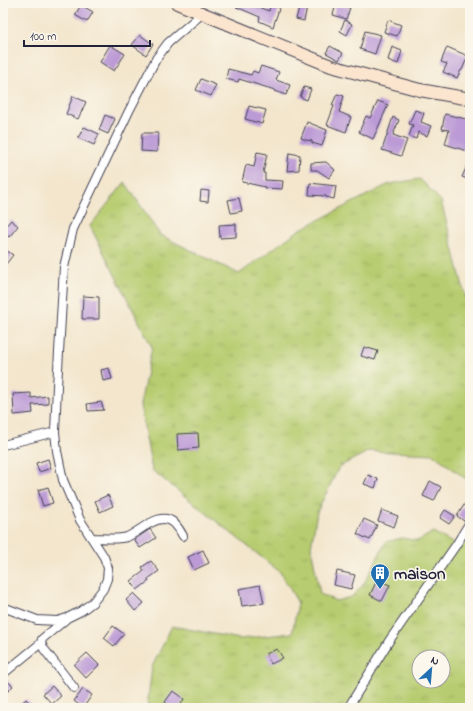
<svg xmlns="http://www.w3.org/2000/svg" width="473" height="711" viewBox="0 0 473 711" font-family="'Indie Flower',sans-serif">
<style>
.grass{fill:url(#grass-tufts);stroke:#6c7756;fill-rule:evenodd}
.building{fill:#bb9ad6}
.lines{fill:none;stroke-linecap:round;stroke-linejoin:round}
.street-casing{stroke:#413f51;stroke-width:10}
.secondary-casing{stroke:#413f51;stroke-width:14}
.street{stroke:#fff;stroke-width:8}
.secondary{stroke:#fce5cf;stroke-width:12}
.labels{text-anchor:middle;stroke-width:3.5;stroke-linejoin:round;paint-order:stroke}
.poi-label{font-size:17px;font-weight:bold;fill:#22223b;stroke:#fbf7ec;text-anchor:start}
</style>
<defs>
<pattern id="grass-tufts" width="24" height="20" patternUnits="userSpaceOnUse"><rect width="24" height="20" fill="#b7cc70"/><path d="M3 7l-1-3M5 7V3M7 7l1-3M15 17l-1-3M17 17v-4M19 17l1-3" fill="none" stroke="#9daf62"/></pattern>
</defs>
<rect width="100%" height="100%" fill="#fbf7ec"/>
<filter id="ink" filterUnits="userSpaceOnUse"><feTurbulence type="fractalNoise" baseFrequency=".025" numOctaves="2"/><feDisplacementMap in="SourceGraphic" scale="8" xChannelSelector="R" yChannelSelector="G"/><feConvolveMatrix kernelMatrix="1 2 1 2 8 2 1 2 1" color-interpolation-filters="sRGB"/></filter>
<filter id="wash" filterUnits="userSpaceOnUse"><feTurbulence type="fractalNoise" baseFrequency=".012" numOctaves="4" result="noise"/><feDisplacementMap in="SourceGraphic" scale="16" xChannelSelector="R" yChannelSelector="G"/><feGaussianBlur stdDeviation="0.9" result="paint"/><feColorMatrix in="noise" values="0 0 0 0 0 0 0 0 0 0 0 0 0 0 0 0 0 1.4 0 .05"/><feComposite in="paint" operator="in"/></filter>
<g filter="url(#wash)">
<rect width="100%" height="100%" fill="#f3e6cd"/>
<path class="grass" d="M420 179 441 201 470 314V482L433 454 369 451 339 467 317 512 311 547 320 594 336 601 351 597 363 585 386 542 402 538 418 541 433 532 456 545 470 538V708H147L152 667 172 626 240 639 292 633 298 603 280 572 152 470 140 405 152 347 90 226 125 182 160 235 239 274 299 230 389 184ZM419 657H443V681H419Z"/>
<g id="blocks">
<path class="building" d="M227 3H256L255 6 269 11 271 3H281L273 27 259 21 260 17Z
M336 4 350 8 346 19 333 15Z
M81 5 93 12 87 22 75 15Z
M300 5 307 7 304 21 296 19Z
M345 20 352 24 347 35 340 31Z
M388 20 401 25 397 36 384 32Z
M365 31 381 35 375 54 360 49Z
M140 35 153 44 146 55 132 45Z
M110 45 125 54 114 71 100 62Z
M330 46 343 53 339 60 326 53Z
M392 47 402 51 398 64 388 60Z
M447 47 468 56 462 70H461L457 78 443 72 447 64 441 62Z
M261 66 279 72 276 80 290 85 286 95 274 91 275 90 239 79 238 82 226 79 228 69 251 75 253 71 258 73Z
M201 79 216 85 211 96 196 90Z
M304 87 311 89 307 100 300 97Z
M337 94 344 96 339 112 351 117 346 132 327 125 334 106 332 105Z
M73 96 86 102 78 119 66 114Z
M378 101 388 105 373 139 359 132 366 116 370 118Z
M249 106 266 110 262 124 245 119Z
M415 110 424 113 421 122 431 126 427 136 418 132 416 139 409 136 413 125 409 124Z
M445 114 470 120V152L445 144 449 130 442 129Z
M105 115 115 119 108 134 99 130Z
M393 117 399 120 393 135 407 140 401 156 382 150Z
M307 122 327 130 322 146 312 143V141L306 140 301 138Z
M84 127 99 134 94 145 78 138Z
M142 133H158L157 152 141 151Z
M257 152 267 154 263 173H265V180L283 181 282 189 265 188V187L242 182 246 165 254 167Z
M289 153 300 155 299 170 287 171Z
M470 159V180L462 177Z
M326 162 335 170 329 178 317 170H311V163Z
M310 183 336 186 334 199 326 197V196L309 195Z
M201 190 209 191 208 202 200 201Z
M239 198 242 211 231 213 228 200Z
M11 220 18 226 9 237 3 232V229Z
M236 224V237L220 238 219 225Z
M3 248 13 255 3 268Z
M83 296 99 297V319H82Z
M364 347 378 351 375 360 361 356Z
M109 368 112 379 103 381 101 370Z
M31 393V398L48 396V404L32 405 33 413 14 415 13 394Z
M101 402 104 410 88 411 87 404Z
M198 433 199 448 178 450 177 434Z
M48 459 51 468 39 472 36 463Z
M368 475 378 479 375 488 364 484Z
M430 481 441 487 434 501 423 496Z
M48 487 53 503 43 506 38 490Z
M108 495 113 506 100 512 95 501Z
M466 502 470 504V514L464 521 457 516Z
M382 510 398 516 394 527 378 521Z
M445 510 455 516 449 524 440 518Z
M364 519 377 525 370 540 357 534Z
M150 529 156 538 140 548 134 540Z
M203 550 209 563 194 570 188 557Z
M151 561 159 571 148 579 149 581 137 590 131 581 144 571 142 567Z
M337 571 355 575 351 589 334 585Z
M377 580 390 585 382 601 370 595Z
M260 585 264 603 242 606 239 589Z
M134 593 144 603 135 611 126 600Z
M113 626 124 634 114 646 104 638Z
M277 649 283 658 271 664 266 654Z
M87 653 99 665 86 678 74 665Z
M3 679H5L13 686 3 696Z
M52 686 61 696 52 704 43 694Z
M83 689 92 695 83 708 74 701Z
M173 691 178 694 184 699 179 708H170L165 702Z
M26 699 34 708H16Z"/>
</g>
</g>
<g filter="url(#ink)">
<use href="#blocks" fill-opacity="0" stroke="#413f51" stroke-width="1"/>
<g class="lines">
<g class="street-casing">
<path id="street" d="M3 445 55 432
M92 538C102 538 118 540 127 537 141 531 160 510 174 523 178 527 181 532 183 536
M3 607 37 620 57 621 67 618 81 611 93 602 103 589 107 579 108 568 104 557 80 520 63 480 57 451 55 432 57 386 64 267 73 229 129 111 156 59 168 43 190 24 203 13
M65 620 42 639 41 643 44 649 74 688
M3 674 41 643
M348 708 389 641 456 545 470 522"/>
</g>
<g class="secondary-casing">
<path id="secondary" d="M177 3 331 66 420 90 470 99"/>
</g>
<use href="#street" class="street"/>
<use href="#secondary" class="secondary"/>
</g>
</g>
<defs>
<g id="building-pin" transform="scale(1)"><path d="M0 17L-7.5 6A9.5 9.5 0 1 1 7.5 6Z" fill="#1f6fb2" stroke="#fbf7ec"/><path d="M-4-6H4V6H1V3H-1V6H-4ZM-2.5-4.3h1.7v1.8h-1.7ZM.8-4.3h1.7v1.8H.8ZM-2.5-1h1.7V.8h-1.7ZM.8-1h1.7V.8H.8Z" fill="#fff"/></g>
</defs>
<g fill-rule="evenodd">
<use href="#building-pin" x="380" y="573"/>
</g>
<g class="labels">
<g class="poi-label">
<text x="394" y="579">maison</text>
</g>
</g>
<rect width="473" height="711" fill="none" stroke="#fbf7ec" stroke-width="16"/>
<g transform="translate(431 669) rotate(26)"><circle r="19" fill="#fbf7ec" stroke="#a4a2a5"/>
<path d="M0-3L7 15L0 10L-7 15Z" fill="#1f6fb2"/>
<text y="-6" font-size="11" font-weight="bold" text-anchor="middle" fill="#22223b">N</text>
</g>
<path d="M24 40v6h126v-6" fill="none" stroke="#22223b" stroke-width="2"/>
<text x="30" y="40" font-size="12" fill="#22223b" stroke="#fbf7ec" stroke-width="3" paint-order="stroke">100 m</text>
</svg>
